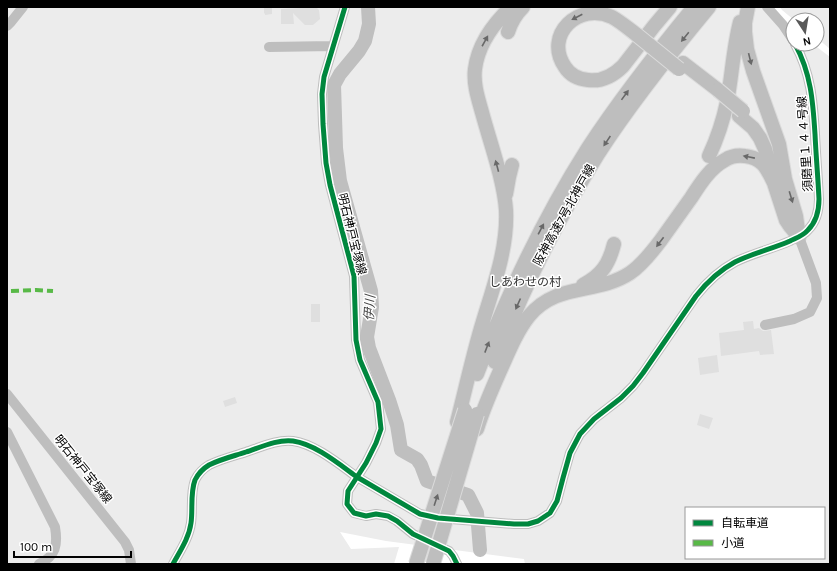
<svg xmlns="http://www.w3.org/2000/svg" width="837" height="571" viewBox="0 0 837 571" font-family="Karla,'Noto Sans JP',sans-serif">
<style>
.green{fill:#ececec;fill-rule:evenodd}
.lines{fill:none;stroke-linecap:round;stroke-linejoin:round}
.river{stroke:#bfbfbf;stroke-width:14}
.building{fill:#dfdfdf}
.highway-casing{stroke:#dbdbdb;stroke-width:16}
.minor{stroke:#bebebe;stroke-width:10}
.highway{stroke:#bebebe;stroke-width:14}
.highway-bridge-casing{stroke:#dbdbdb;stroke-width:16;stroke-linecap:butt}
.highway-bridge{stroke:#bebebe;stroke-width:14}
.quiet{stroke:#58b947;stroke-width:4;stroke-dasharray:8 4;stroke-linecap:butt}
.cycleway-casing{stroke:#fff;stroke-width:8}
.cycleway{stroke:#00873e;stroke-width:5}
.oneway{fill:#686868}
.labels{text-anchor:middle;stroke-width:3;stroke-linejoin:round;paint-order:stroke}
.street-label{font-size:12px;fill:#000;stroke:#fff}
.park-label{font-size:12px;fill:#333;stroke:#fff}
.water-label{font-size:13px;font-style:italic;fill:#444;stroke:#fff}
</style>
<rect width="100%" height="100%" fill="#fff"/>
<path class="green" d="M7 7H760L793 30V44H813L830 57V564H525L524 559 386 541 340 532 351 549 399 547 394 564H7ZM686 508H824V558H686Z
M780 7H830V49L817 38V20H794L782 10Z"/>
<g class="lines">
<path class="river" d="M368 7 369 24 365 41 359 51 340 74 334 85 336 148 340 181 371 291 372 307 367 337 369 348 389 400 397 425 401 450 417 459 421 465 427 481 468 495 477 513 480 550"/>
</g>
<path class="building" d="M264 7H272V14L265 15V14L264 13Z
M301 7H316L319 10 320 19 313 25H305L293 13 294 24H281V9L300 8Z
M311 304H320V322H311Z
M753 321 754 329 759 328 763 331 771 330 774 354 760 355 759 351 721 356 719 333 744 330 743 322Z
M717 355 719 372 700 375 698 358Z
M235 397 237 403 225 407 223 401Z
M700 414 713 418 709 429 697 425Z"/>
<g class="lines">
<g class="highway-casing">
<path id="highway" d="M748 7 745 23V32L747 49 753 71 779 144 785 179 796 216 799 237
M508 32C511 22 516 14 523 7
M637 35C629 29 621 22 612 17 579 1 543 35 565 67 570 75 578 79 588 80 602 82 614 75 623 66L654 26 670 7
M683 63 718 90
M739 116 753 128 760 138 765 149 774 183 786 220 790 226 799 237
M709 156C717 139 723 121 727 102 732 76 733 49 740 22
M506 194 509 177 512 165
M583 285C602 275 609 264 614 244
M495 362C522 290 557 220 598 154 631 103 670 54 709 7
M477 374C507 295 543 219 588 148 620 99 657 52 694 7
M457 422C465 391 472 359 481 328 492 290 508 250 506 210 504 181 491 145 483 116 479 101 473 85 475 69 478 45 494 23 511 7
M477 429C484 406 494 384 504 362 511 346 518 330 529 316 557 282 597 295 630 273 642 265 652 252 661 240 671 226 681 212 691 198 700 184 710 168 725 160 731 156 738 155 745 156 763 158 767 169 774 183"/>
</g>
<path class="minor" d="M767 7 783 25 793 40
M7 26 11 22 23 7
M269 47 333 46
M765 325 794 319 810 312 817 298 816 283 799 237
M7 394 125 542 129 550 131 564
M7 432 55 527C58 545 56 556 39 564
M173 564C180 551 189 538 191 523 193 510 190 493 195 480 198 474 204 468 209 465 221 459 234 456 246 452 261 447 278 439 293 441 315 444 339 464 357 477L366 463 376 443 381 429 378 402 360 360 356 340 354 276 330 185 326 163 323 124 322 94 324 77 345 7
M457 564 453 556 449 551 413 534 397 521 388 516 376 514 366 516 354 513 347 504 348 491 357 477 420 514 438 518 514 524H528L538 521 550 513 557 501 563 478 570 453 580 434 594 419 621 398 633 386 643 373 696 296C707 282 720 270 735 262 753 253 772 249 790 241 796 238 803 236 808 230 816 222 819 210 819 199 818 178 816 156 815 134 813 102 811 73 795 44"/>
<use href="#highway" class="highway"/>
<g class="highway-bridge-casing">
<path id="highway-bridge" d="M637 35 679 69
M718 90 743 111
M416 564 465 410
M433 564 477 414"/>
</g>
<use href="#highway-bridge" class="highway-bridge"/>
<path class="quiet" d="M11 291 36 290 53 291"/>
<g class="cycleway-casing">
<path id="cycleway" d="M173 564C180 551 189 538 191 523 193 510 190 493 195 480 198 474 204 468 209 465 221 459 234 456 246 452 261 447 278 439 293 441 315 444 339 464 357 477L366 463 376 443 381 429 378 402 360 360 356 340 354 276 330 185 326 163 323 124 322 94 324 77 345 7
M457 564 453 556 449 551 413 534 397 521 388 516 376 514 366 516 354 513 347 504 348 491 357 477 420 514 438 518 514 524H528L538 521 550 513 557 501 563 478 570 453 580 434 594 419 621 398 633 386 643 373 696 296C707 282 720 270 735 262 753 253 772 249 790 241 796 238 803 236 808 230 816 222 819 210 819 199 818 178 816 156 815 134 813 102 811 73 795 44"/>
</g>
<use href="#cycleway" class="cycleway"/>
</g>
<defs><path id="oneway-solid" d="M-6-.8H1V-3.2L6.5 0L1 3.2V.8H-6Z"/></defs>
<g class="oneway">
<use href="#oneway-solid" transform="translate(577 17) rotate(153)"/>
<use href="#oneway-solid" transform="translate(685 37) rotate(129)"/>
<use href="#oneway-solid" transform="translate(485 41) rotate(-61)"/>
<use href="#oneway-solid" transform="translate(750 59) rotate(76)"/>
<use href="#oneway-solid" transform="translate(625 95) rotate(-54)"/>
<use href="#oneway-solid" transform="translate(607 141) rotate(124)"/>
<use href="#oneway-solid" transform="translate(749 157) rotate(-169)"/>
<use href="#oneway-solid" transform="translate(497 166) rotate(-105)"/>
<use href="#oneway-solid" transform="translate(791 197) rotate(73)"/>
<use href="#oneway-solid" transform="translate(541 229) rotate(-62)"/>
<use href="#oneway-solid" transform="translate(660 242) rotate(127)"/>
<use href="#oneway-solid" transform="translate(518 304) rotate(114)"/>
<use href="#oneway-solid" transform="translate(487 347) rotate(-69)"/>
<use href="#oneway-solid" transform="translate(436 500) rotate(-72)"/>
</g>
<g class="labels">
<g class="street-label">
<text transform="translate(805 144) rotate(-94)" y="4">須磨里１４４号線</text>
<text transform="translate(564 215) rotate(-61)" y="4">阪神高速7号北神戸線</text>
<text transform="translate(352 234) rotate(76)" y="4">明石神戸宝塚線</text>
<text transform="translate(83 469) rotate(51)" y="4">明石神戸宝塚線</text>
</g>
<g class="park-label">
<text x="525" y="286">しあわせの村</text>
</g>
<g class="water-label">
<text transform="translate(369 308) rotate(-87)" y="5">伊川</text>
</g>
</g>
<rect width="837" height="571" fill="none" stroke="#000000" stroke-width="16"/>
<rect x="685" y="507" width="140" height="52" fill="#ffffff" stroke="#999999"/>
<rect x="693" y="520" width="20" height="6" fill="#00873e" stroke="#999999"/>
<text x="721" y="527" font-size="12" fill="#000000">自転車道</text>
<rect x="693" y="540" width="20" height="6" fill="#58b947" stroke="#999999"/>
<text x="721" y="547" font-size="12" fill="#000000">小道</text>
<g transform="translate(805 32) rotate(168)"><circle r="19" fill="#ffffff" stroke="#999999"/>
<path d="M0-3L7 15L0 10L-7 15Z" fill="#595959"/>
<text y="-6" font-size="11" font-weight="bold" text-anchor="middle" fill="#000000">N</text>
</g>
<path d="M14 551v6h117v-6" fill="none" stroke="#000000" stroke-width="2"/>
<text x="20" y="551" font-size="12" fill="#000000" stroke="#ffffff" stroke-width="3" paint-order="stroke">100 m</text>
</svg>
